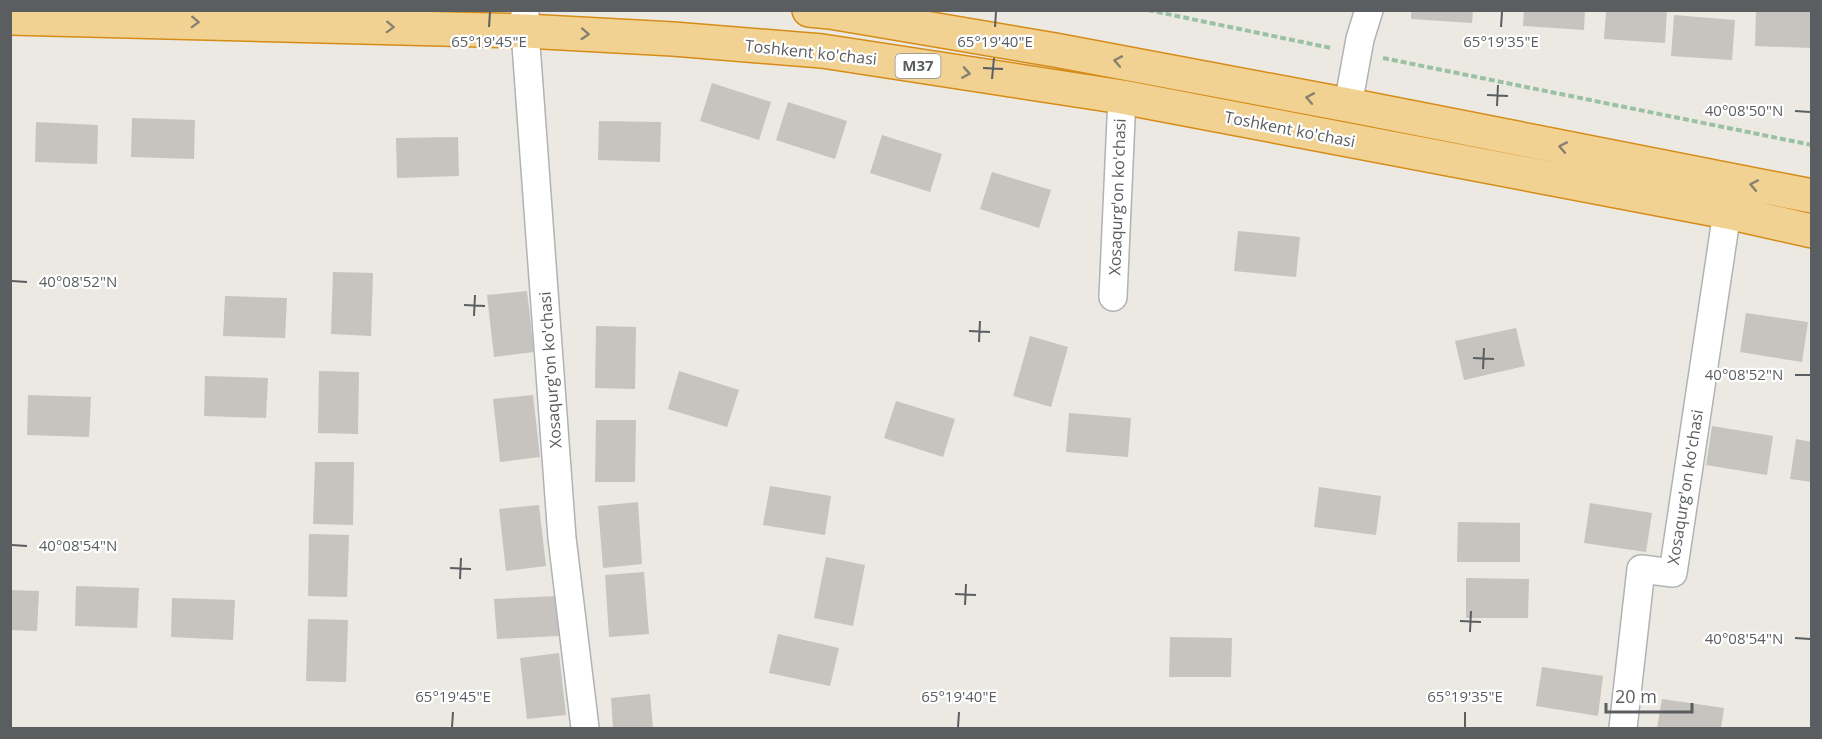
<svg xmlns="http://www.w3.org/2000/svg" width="1822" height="739" viewBox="0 0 1822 739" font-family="'Open Sans',sans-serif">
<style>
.building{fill:#c7c3bf}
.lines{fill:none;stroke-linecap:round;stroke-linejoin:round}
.street-casing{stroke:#afb3b6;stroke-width:30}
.highway-casing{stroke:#d68c17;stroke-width:36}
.path{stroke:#9ac1a2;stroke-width:4;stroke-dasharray:6 3;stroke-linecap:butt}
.street{stroke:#fff;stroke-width:27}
.highway{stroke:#f1d293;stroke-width:33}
.oneway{stroke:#878170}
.ticks{fill:none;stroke:#5a5e61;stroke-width:2}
.labels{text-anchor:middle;stroke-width:4.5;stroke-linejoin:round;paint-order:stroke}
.shield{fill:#fff;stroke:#8c8e90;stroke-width:1.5}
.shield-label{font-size:15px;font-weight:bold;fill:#5a5e61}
.street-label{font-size:16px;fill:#5a5e61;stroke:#fff}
.ticks-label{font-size:15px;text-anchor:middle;fill:#5a5e61;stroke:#fff;stroke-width:4.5;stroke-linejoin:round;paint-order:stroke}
</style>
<rect width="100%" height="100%" fill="#ebe9e2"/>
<path class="building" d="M1411 10H1473L1472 23 1411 19Z
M1524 10H1585L1584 30 1523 26Z
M1606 10H1667L1665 43 1604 39Z
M1756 10H1812V48L1755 46Z
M1674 15 1735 20 1732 60 1671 56Z
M712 83 771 102 759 140 700 121Z
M788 102 847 121 835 159 776 140Z
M132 118 195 120 194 159 131 157Z
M599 121 661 122 660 162 598 160Z
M36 122 98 125 97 164 35 162Z
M882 135 942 154 930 192 870 173Z
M458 137 459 176 397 178 396 138Z
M992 172 1051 190 1039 228 980 209Z
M1238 231 1300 237 1296 277 1234 271Z
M333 272 373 273 371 336 331 334Z
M527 291 534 352 494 357 487 295Z
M225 296 287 298 285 338 223 336Z
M1746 313 1808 322 1802 362 1740 352Z
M596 326 636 327 635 389 595 388Z
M1516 328 1525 366 1464 380 1455 341Z
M1030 336 1068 347 1051 407 1013 396Z
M319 371 359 372 358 434 318 433Z
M679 371 739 390 727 427 668 409Z
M205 376 268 378 266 418 204 416Z
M28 395 91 397 89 437 27 435Z
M533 395 540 457 500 462 493 399Z
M896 401 955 419 943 457 884 438Z
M1069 413 1131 418 1128 457 1066 452Z
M596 420H636L635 482H595Z
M1712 426 1773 436 1767 475 1706 465Z
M1796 439 1812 442V482L1790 479Z
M315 462H354L353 525 313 524Z
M770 486 831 496 825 535 763 525Z
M1319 487 1381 496 1376 535 1314 527Z
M638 502 642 564 603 568 598 506Z
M1590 503 1652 513 1646 552 1584 543Z
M539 505 546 566 506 571 499 509Z
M1458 522 1520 523V562H1457Z
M309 534 349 535 347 597 308 596Z
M826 557 865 565 853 626 814 618Z
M644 572 649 634 609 637 605 575Z
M1466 578 1529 579 1528 618H1466Z
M76 586 139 588 137 628 75 626Z
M10 590 39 591 37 631 10 630Z
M556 596 559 636 497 639 494 599Z
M172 598 235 600 233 640 171 637Z
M308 619 348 620 346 682 306 681Z
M778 634 839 648 830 686 769 673Z
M1170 637 1232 638 1231 677H1169Z
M559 653 566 715 527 719 520 658Z
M1542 667 1603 676 1598 716 1536 706Z
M650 694 653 728H613L611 698Z
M1662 699 1724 708 1721 728H1657Z"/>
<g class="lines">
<g class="street-casing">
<path id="street" d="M525 10V31L562 538 585 728
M1348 105 1360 39 1369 10
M1113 297 1122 97
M1623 728 1641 569 1673 573 1727 212"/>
</g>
<g class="highway-casing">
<path id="highway" d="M809 10 830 12 1055 50 1348 105 1812 196
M10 18 525 31 673 39 822 51 1122 97 1727 212 1812 231"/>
</g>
<path class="path" d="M1148 10 1331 48
M1383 58 1812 145"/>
<use href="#street" class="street"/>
<use href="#highway" class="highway"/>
</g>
<defs><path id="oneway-chevron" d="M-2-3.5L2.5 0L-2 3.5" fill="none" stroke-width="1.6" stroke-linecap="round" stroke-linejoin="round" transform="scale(1.5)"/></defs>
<g class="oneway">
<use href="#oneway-chevron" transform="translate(195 22) rotate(2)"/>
<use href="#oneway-chevron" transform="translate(390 27) rotate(2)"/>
<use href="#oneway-chevron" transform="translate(585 34) rotate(3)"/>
<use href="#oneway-chevron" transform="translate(1118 61) rotate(-169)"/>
<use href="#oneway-chevron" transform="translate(966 73) rotate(9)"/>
<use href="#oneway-chevron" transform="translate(1310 98) rotate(-169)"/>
<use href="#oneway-chevron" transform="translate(1563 147) rotate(-169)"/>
<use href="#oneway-chevron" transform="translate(1754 185) rotate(-169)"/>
</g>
<path class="ticks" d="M489 27 490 12M995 27 996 12M1501 27 1502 12M983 68 1003 69M992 79 994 58M1487 95 1508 96M1497 106 1498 85M1795 111 1810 112M12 281 27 282M464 305 485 306M474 316 475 295M969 331 990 332M979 342 980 321M1473 358 1494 359M1483 369 1484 348M1795 375H1810M12 545 27 546M450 568 471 569M460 579 461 558M955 594 976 595M965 605 966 584M1460 621 1481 622M1470 632 1471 611M1795 638 1810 639M452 727 453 712M958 727 959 712M1465 727V712"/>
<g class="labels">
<rect class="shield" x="895.5" y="54" width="45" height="24" rx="4.5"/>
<g class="shield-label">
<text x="918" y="71">M37</text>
</g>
<g class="street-label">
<text transform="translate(811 52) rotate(6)" y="6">Toshkent ko'chasi</text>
<text transform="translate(1290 129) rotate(11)" y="6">Toshkent ko'chasi</text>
<text transform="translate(1117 197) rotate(-88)" y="6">Xosaqurg'on ko'chasi</text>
<text transform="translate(550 370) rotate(-94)" y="6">Xosaqurg'on ko'chasi</text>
<text transform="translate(1685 487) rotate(-81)" y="6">Xosaqurg'on ko'chasi</text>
</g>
</g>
<g class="ticks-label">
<text x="489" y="47">65°19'45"E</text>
<text x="995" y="47">65°19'40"E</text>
<text x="1501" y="47">65°19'35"E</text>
<text x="1744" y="116">40°08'50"N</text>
<text x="78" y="287">40°08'52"N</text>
<text x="1744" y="380">40°08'52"N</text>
<text x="78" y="551">40°08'54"N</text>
<text x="1744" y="644">40°08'54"N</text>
<text x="453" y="702">65°19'45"E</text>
<text x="959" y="702">65°19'40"E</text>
<text x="1465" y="702">65°19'35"E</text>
</g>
<rect width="1822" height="739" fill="none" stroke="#5a5e61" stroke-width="24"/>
<path d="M1606 703v9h86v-9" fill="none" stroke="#5a5e61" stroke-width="3"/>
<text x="1615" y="703" font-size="18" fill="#5a5e61" stroke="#ffffff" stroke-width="4.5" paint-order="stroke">20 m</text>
</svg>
